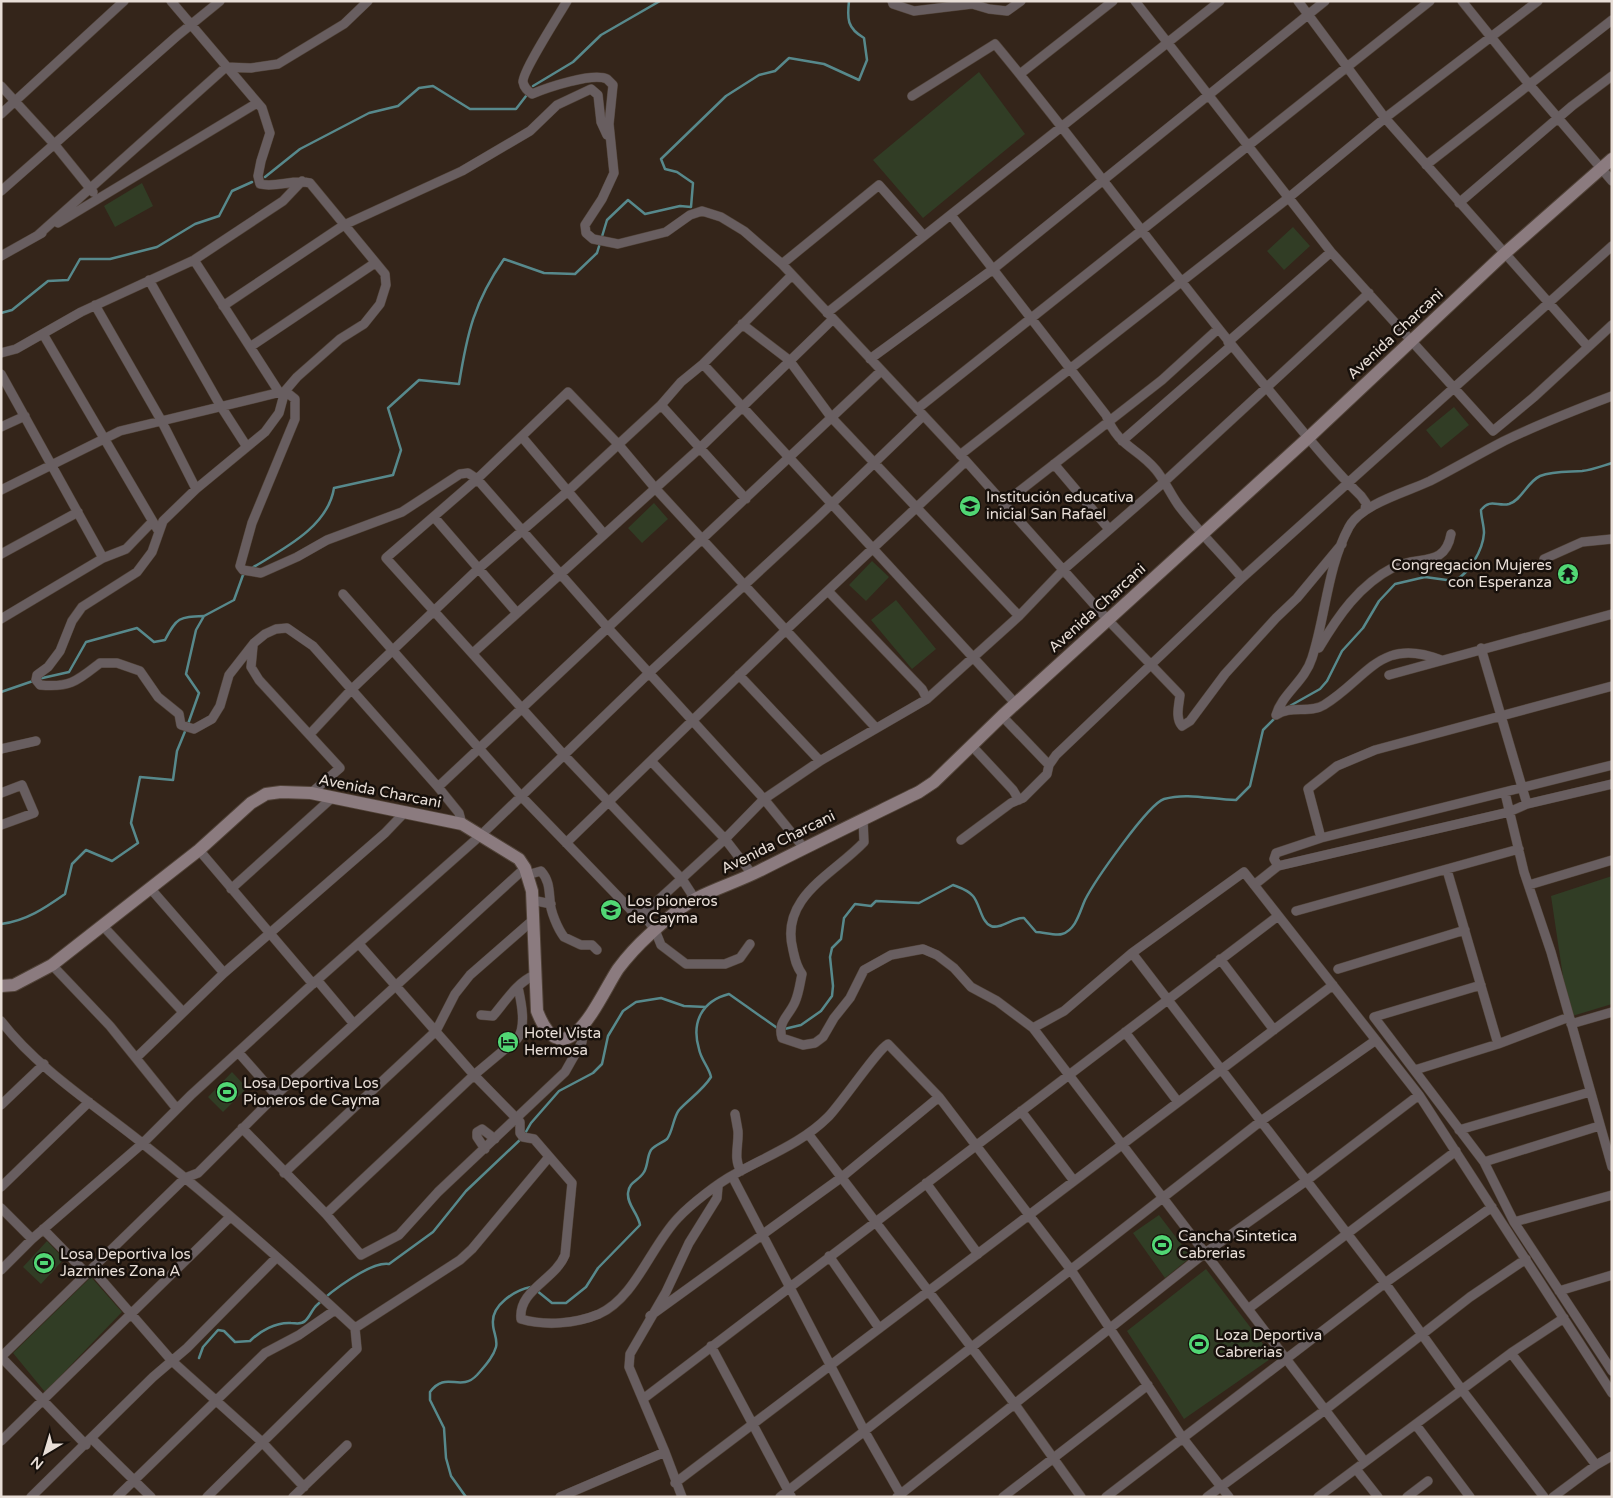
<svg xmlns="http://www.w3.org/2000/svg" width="1613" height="1498" viewBox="0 0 1613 1498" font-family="'Varela Round',sans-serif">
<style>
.green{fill:#313d25}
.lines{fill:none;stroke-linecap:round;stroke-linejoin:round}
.stream{stroke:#57898c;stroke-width:2.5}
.minor-casing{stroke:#514338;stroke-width:10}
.secondary-casing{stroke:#514338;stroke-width:14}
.minor{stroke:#685e60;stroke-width:9}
.secondary{stroke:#8b7b7f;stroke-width:12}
.labels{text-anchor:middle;stroke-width:5;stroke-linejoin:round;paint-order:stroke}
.street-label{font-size:15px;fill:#e8ded7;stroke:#17100b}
.poi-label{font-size:15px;fill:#e8ded7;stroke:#17100b;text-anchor:start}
</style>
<rect width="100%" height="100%" fill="#34251a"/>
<path class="green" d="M979 72 1025 134 923 218 873 160Z
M142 183 153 206 115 227 104 206Z
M1293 227 1310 246 1284 270 1267 251Z
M1454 407 1469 425 1441 448 1426 430Z
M654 503 668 519 642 543 628 528Z
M872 561 889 577 866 601 849 585Z
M896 600 936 649 912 669 871 620Z
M1612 876V1004L1569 1017 1551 896Z
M232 1072 247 1088 223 1112 208 1097Z
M1159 1215 1191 1257 1165 1278 1133 1233Z
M47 1241 64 1259 41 1284 23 1267Z
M1206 1269 1273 1357 1184 1419 1127 1331Z
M91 1277 122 1312 45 1392 13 1353Z"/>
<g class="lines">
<path class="stream" d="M533 86 573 62 601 35 660 1
M265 177 300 149 369 113 398 106 419 88 433 86 470 109H516L526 96
M1 313 12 310 48 281 68 280 80 259H110L157 247 195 224 219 216 232 191 252 182
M252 568C283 549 328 527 334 488L393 475 401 450 388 408 419 380 459 384C467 334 474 302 504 259L544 273 575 274 597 253 607 220 628 200 645 214 680 206 691 207 693 183 677 172 665 169 661 159 726 96 759 75 775 71 789 58 824 64 859 80 867 60 864 38C847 28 847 19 849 1
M38 679 69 672 86 642 137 628 154 642 165 640C177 617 179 617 204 616
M1 692 33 681
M1288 707 1320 689 1327 681 1342 651 1363 628 1379 601 1395 584 1425 577 1454 581C1469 574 1483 550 1484 533 1484 525 1481 517 1481 510 1490 498 1498 507 1509 504 1522 500 1527 482 1540 476 1553 471 1568 472 1582 471 1592 470 1602 466 1612 463
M188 724 199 693 186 674 196 630 204 616 234 600 243 575 245 573
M1 924C26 921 45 908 65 894L72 864 86 850 112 861 138 843 131 823 140 777 173 780 177 751 186 729
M536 1290 552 1303H566L586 1287 598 1268 640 1225C638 1213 627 1205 628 1193 629 1181 639 1181 644 1172 648 1166 647 1156 651 1150 655 1145 662 1143 667 1139 673 1131 673 1118 679 1110 689 1099 703 1090 711 1077 709 1067 701 1060 699 1049 691 1022 702 1001 729 994L780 1030 801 1025 821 1011 832 996 833 986 830 957 832 948 841 939 844 918 855 904 871 906 876 901 919 903 953 885C961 888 968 890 973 896 980 904 981 922 991 926 1000 930 1013 917 1024 918L1036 932C1043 932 1056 936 1062 934 1076 930 1080 911 1085 900 1094 882 1148 804 1164 799 1188 792 1213 800 1236 800L1250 786 1263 730 1276 717
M199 1358 203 1347 218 1330 224 1331 235 1342 250 1341C260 1331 276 1322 291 1323 296 1323 301 1325 305 1321 310 1317 312 1309 317 1305 330 1292 371 1261 389 1264L433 1232 466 1191 523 1137 531 1123 559 1091 593 1073 602 1064 608 1036 623 1011 636 1002 661 998 684 1006 706 1007
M466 1497 451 1476 446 1458 444 1428 430 1400V1392C446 1370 460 1393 477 1375 484 1367 493 1358 496 1347 498 1339 493 1332 493 1324 491 1305 515 1290 531 1287"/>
<g class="minor-casing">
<path id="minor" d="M171 1 262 108 270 133 261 161 258 176 260 184C276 188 293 179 310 183L385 274 386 285 380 304 364 324 340 339 297 377 285 391 279 413 265 432 196 489 163 521 152 552 137 572 82 607 72 621 60 651 48 667 37 675 36 680 40 685C70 688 77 681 100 663H117L140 671 158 697 179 714 181 725 194 729 212 719 220 706 229 675 254 643 265 634 276 629 287 628 313 646 438 787 459 813 462 824
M567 1C559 15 522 72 523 82 524 88 528 91 532 94 546 88 593 72 607 79 608 80 612 84 613 85L609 124 614 173 602 199 585 225 586 233 593 239 618 244 666 232 690 215 702 211 721 217 744 231 782 264 966 461 1108 620 1180 695C1179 705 1175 718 1182 726L1190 721 1225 674 1276 618 1297 598 1342 544
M892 1 893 4 914 11 972 4 989 9 1007 11 1021 1
M1135 1 1331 252 1493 431 1534 397 1612 325
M1298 1 1385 118 1588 347
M1462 1 1528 83 1612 181
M1020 74 1113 1
M1 86 55 145 93 192
M912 96 995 44C1088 156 1173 276 1267 388 1298 425 1327 463 1361 496L1366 503 1365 510
M1 114 124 1
M1426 165 1612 20
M1 191 177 36 220 1
M1459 203 1572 106 1612 76
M951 215 1106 415C1118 447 1137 447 1156 470 1165 481 1171 495 1179 506 1198 531 1222 554 1242 578
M58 223 257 103
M38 235 226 67 251 68 278 64 344 24 368 1
M1 256 42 233
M194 260 279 392
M782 264 879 185 924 236
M149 280 220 405 247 447
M95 305 161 420 196 489
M223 306 344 225 462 171 530 131 557 105 591 89 598 95 601 122 607 135
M827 313 1220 1
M742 324 789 360 831 417 1019 616
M43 334 159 532
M1228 342 1331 252
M250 347 375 263
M1 353 16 349 81 312 194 260 283 201 302 181
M870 359 992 270 1325 1
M703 364 1016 704
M1 374 103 558
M661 405 746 499
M917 409 1430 1
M1 427 25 416
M522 437 604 534
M1122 441 1231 346
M960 455 1287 199 1385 118 1538 1
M1054 464 1109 529
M1 490 120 431 285 391 295 399V419L252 523 240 566 243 570 261 573 297 557 327 540 402 512 460 474 468 473 477 479 607 627 764 799 804 848
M1003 504 1162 380 1218 329
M434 517 517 613
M1 554 78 512
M1544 559 1582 542 1612 539
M829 592 922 689 927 699
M343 594 521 796 634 913 643 914 725 839 764 799 820 761 927 699 1019 616 1063 570 1164 482 1369 293
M1 619 103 558 126 549 152 522
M253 646 251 667 259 680 340 768 311 793
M1319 648C1338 616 1359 585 1394 567 1419 555 1445 568 1451 534
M1481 648 1527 804
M473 653 700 448 833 319
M1441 660C1380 636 1368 678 1324 705 1310 714 1291 705 1276 715 1282 694 1305 681 1312 658 1326 615 1327 568 1349 527 1361 504 1407 492 1430 481 1455 468 1479 454 1504 441 1539 424 1575 410 1612 396
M739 675 820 761
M1389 675 1612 614
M1002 716 1049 765
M310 734 351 690 478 569 568 491 661 405 681 382 703 364 792 275
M972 746 1013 790 1019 800
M1 749 36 741
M651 761 725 839 752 874
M438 787 881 371
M1 793 22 785 34 813 1 825
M1505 793 1524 872 1551 952 1612 1167
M863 819 864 842C834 874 779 897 793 950 795 959 796 966 802 974 800 983 799 993 795 1002 789 1016 777 1022 782 1038L803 1045 815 1043 823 1037 834 1018 850 998 864 970 891 955 923 949 937 955 954 968 971 987 997 1001 1033 1028 1365 1462
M1321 838 1308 789 1337 766 1375 750 1612 686
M961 840 1011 803 1023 798 1047 774 1049 765 1056 755 1242 578 1612 246
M566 843 787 629 966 461
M199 850 313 984
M1278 866 1274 859 1276 853 1321 838 1612 765
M1447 870 1498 1044
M527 875 541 871C549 880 549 889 550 900 550 911 558 929 564 937L581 945H592L597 950
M1254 885 1278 866 1509 812 1527 804 1612 784
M1529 885 1612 860
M150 888 224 973
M231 889 333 797
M695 899 682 879 564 755 386 558 477 479 568 392 618 444 655 488 876 728
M532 900 551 904
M1296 911 1519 849
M643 914 655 930 661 945 686 964H725L740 958 750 944
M102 925 183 1012
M359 944 474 1075 520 1122V1133L523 1137 534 1139 572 1183 565 1255C555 1280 518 1290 521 1319 545 1326 575 1324 599 1314 635 1298 651 1246 678 1218 691 1204 718 1183 735 1174 767 1156 802 1143 828 1117 841 1104 878 1049 888 1044L939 1097 1071 1270 1182 1437 1229 1497
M1132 953 1385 1283 1462 1390 1544 1497
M1220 959 1274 1030
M52 965 110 1026 177 1109
M1338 969 1465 930
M317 980 354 1024
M1481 985 1374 1017 1484 1162 1514 1222 1612 1371
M481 1015 493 1016C505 1002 517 982 535 975
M1 1021C38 1069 96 1106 142 1143 215 1201 286 1264 355 1328L357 1349 207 1497
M1571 1024 1612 1012
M1033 1028 1064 1011 1132 953 1244 872 1419 1095 1612 1393
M1125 1032 1178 1102
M238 1052 276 1095
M136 1058 224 973 385 833 406 811
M1415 1070 1498 1044 1569 1017
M1 1105 44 1064
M1021 1111 1074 1181
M735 1114C736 1120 737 1125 738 1131 739 1144 733 1159 741 1171
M242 1128 326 1214 361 1255 399 1235 438 1192 565 1072 582 1042 583 1028
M1459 1130 1590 1092
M809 1135 1014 1403 1081 1497
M485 1149 477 1137V1132L482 1129 495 1139
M1484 1162 1599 1126
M284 1173 436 1031 455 994 470 975 533 920
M732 1176 865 1432 902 1497
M926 1183 978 1254
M1 1187 89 1102
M1 1208 32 1239
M326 1214 474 1075 517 1039C527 1027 521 1001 518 987
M1514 1222 1612 1195
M43 1229 87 1274
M829 1256 879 1328
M92 1269 172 1361 262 1442 304 1487
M1 1270 32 1239 143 1143 191 1095 307 989 481 835 649 673 818 517 923 416
M1559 1291 1612 1275
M1248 1309 1456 1151
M650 1316 842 1177 939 1097
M355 1328 460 1260 472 1249 549 1157
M711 1346 791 1496
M1511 1353 1596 1465
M1 1357 185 1178 198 1173 276 1095 525 868
M1 1357 86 1445
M643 1399 1278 916
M1416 1425 1470 1497
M92 1439 151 1497
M1 1441 230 1217
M1356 1469 1378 1497
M675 1483 1333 985
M31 1497 153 1377 187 1348 276 1258
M117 1497 265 1353 299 1335 335 1310
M293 1497 347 1445
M560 1497 665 1452
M682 1497 665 1452 629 1367 630 1354 666 1292 689 1243 717 1198 718 1187
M780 1497 1261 1121 1376 1040
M897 1497 1205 1253 1306 1181 1419 1095
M1003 1497 1148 1385
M1106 1497 1385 1283 1492 1207
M1207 1497 1325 1410 1470 1297 1526 1259
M1318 1497 1511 1353 1564 1318
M1407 1497 1428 1481
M1553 1497 1596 1465 1612 1456"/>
</g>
<g class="secondary-casing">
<path id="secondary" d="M1 986 14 985 52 965 199 850 251 803 266 794 281 792 311 793 462 824 519 859 525 868 532 891 537 1011C565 1083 600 996 618 969 627 957 638 945 649 935 663 922 680 907 697 898 717 888 739 881 759 871 812 844 866 818 919 792L934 782 1002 716 1308 438 1504 254 1612 159"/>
</g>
<use href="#minor" class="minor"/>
<use href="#secondary" class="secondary"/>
</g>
<defs>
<g id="school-disc" transform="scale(1.125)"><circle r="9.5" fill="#51d674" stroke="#17100b"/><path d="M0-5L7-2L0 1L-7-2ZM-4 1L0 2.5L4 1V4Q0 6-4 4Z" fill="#111"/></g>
<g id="temple-disc" transform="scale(1.125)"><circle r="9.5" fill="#51d674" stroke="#17100b"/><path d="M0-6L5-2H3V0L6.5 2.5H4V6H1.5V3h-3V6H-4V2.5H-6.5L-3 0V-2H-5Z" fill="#111"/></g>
<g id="hotel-disc" transform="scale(1.125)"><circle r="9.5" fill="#51d674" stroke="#17100b"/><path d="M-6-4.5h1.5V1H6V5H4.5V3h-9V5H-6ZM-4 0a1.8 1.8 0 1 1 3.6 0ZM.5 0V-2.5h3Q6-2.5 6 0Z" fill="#111"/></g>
<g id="stadium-disc" transform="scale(1.125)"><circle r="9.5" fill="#51d674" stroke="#17100b"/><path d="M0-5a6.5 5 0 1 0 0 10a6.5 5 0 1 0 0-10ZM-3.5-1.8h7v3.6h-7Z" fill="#111"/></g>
</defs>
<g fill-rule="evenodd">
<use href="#school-disc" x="970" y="506"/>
<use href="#temple-disc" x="1568" y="574"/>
<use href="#school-disc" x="611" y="910"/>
<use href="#hotel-disc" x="508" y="1042"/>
<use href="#stadium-disc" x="227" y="1092"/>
<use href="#stadium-disc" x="1162" y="1245"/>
<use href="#stadium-disc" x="44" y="1263"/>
<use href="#stadium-disc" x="1199" y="1344"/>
</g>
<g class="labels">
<g class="street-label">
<text transform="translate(1395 334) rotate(-43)" y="5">Avenida Charcani</text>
<text transform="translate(1097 608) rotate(-42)" y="5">Avenida Charcani</text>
<text transform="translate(380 791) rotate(11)" y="5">Avenida Charcani</text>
<text transform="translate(778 842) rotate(-26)" y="5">Avenida Charcani</text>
</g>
<g class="poi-label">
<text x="986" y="502">Institución educativa<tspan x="986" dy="17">inicial San Rafael</tspan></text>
<text x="1552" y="570" text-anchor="end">Congregacion Mujeres<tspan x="1552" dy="17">con Esperanza</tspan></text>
<text x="627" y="906">Los pioneros<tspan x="627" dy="17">de Cayma</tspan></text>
<text x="524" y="1038">Hotel Vista<tspan x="524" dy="17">Hermosa</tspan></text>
<text x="243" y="1088">Losa Deportiva Los<tspan x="243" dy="17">Pioneros de Cayma</tspan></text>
<text x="1178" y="1241">Cancha Sintetica<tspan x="1178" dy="17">Cabrerias</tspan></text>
<text x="60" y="1259">Losa Deportiva los<tspan x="60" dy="17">Jazmines Zona A</tspan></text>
<text x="1215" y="1340">Loza Deportiva<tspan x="1215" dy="17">Cabrerias</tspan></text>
</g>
</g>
<rect width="1613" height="1498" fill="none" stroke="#e8ded7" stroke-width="5"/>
<g transform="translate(45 1453) rotate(218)" stroke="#17100b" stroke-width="4" paint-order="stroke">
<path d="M0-4L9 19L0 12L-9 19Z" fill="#e8ded7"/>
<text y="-8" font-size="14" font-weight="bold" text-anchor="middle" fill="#e8ded7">N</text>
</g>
</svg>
